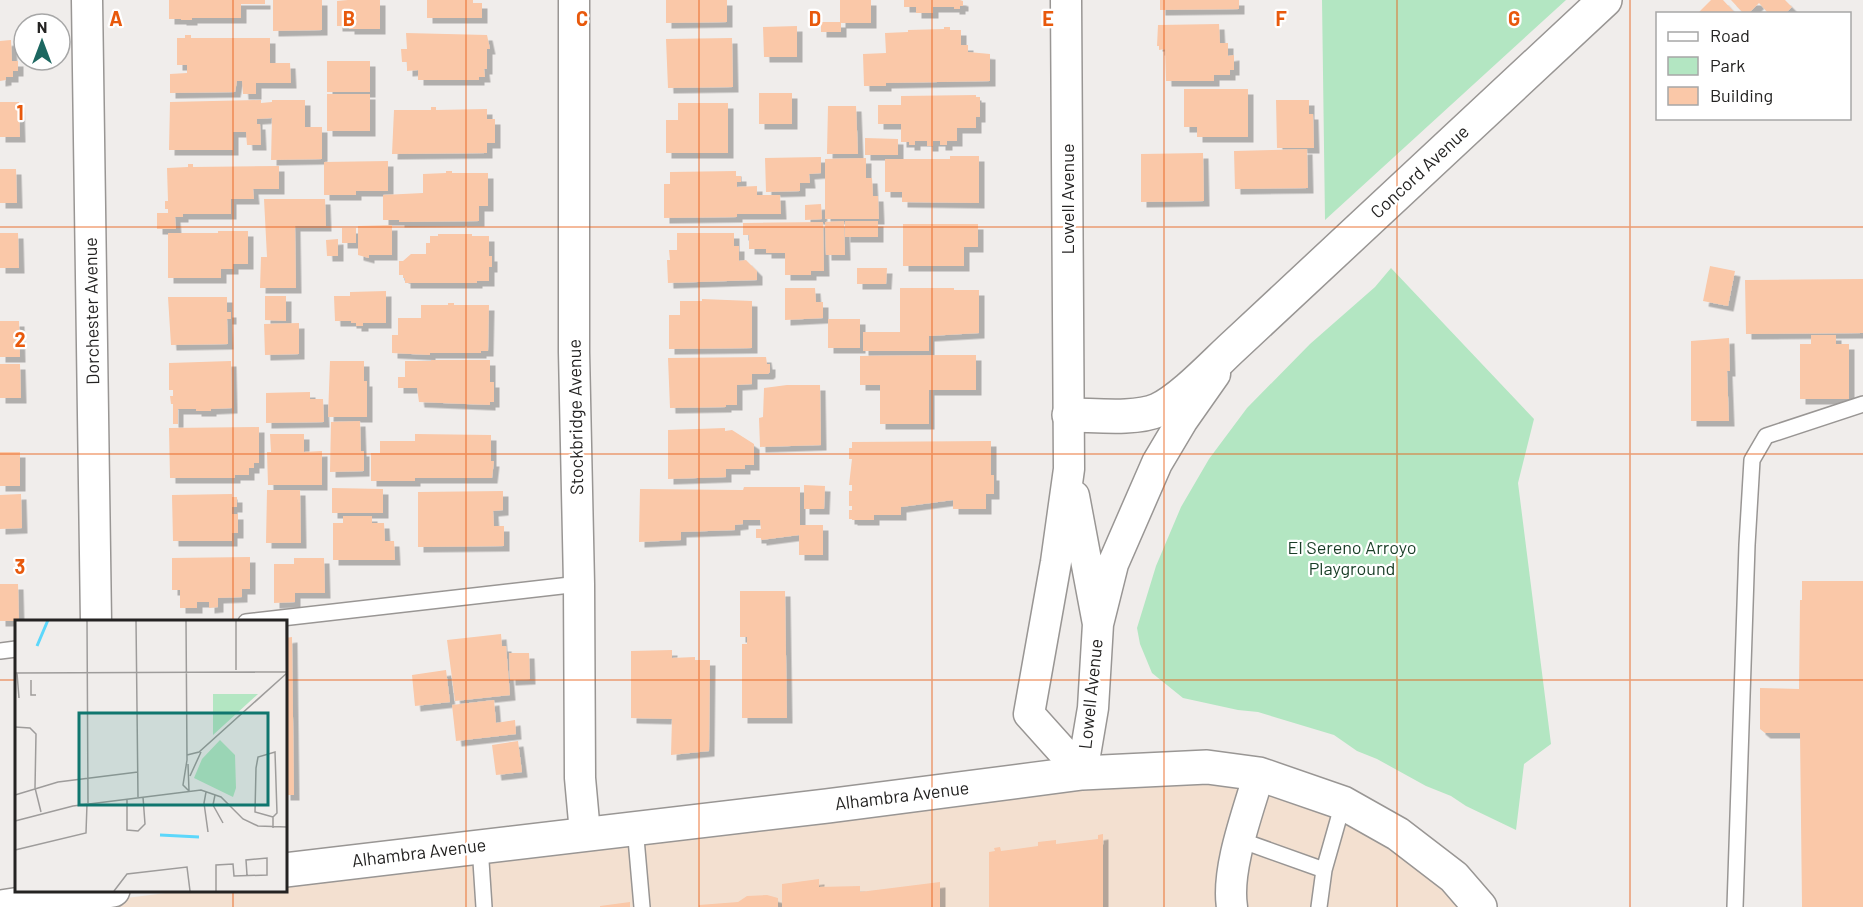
<svg xmlns="http://www.w3.org/2000/svg" width="1863" height="907" viewBox="0 0 1863 907" font-family="Barlow,sans-serif">
<style>
.industrial{fill:#f3e0d0}
.green{fill:#b3e6c2}
.building{fill:#fac8a8;filter:url(#shadow)}
.lines{fill:none;stroke-linecap:round;stroke-linejoin:round}
.service-casing{stroke:#999694;stroke-width:18}
.minor-casing{stroke:#999694;stroke-width:33}
.tertiary-casing{stroke:#999694;stroke-width:36}
.secondary-casing{stroke:#999694;stroke-width:36}
.service{stroke:#fff;stroke-width:15}
.minor{stroke:#fff;stroke-width:30}
.tertiary{stroke:#fff;stroke-width:33}
.secondary{stroke:#fff;stroke-width:33}
.grid{fill:none;stroke:#e8590c;stroke-width:1.5;stroke-opacity:0.55}
.labels{text-anchor:middle;stroke-width:4.5;stroke-linejoin:round;paint-order:stroke}
.street-label{font-size:18px;fill:#242322;stroke:#fff}
.park-label{font-size:18px;fill:#183d26;stroke:#fff}
.inset-river{fill:none;stroke:#5cd7fb;stroke-width:3}
.inset-road{fill:none;stroke:#9e9c9b;stroke-width:1.5}
.view{fill:#0f766e;fill-opacity:0.15;stroke:#0f766e;stroke-width:3}
.inset-edge{fill:none;stroke:#242322;stroke-width:3}
.grid-label{font-size:20px;text-anchor:middle;font-weight:bold;fill:#e8590c;stroke:#fff;stroke-width:4.5;stroke-linejoin:round;paint-order:stroke}
</style>
<defs>
<filter id="shadow"><feDropShadow dx="5.5" dy="5.5" stdDeviation="0" flood-color="#0004"/></filter>
</defs>
<rect width="100%" height="100%" fill="#f0edeb"/>
<path class="industrial" d="M1214 775 1338 808 1469 907H54L182 891 285 890V878Z"/>
<path class="green" d="M1322 0H1566L1325 220Z
M1391 268 1534 419 1518 483 1551 744 1524 764 1516 830 1466 806 1451 796 1426 786 1377 759 1357 751 1334 735 1258 712 1238 710 1183 698 1152 673 1140 644 1137 628 1156 566 1181 507 1209 459 1247 408 1310 344 1375 287Z"/>
<path class="building" d="M169 0H265V4H241V18H192V20H181V19H169Z
M273 0H322V30L273 31Z
M348 0H380V29H349V26H337V1Z
M427 0H473V3H482V18H427Z
M666 0H727V22L666 23Z
M840 0H871V23H841V32H821V22H840Z
M904 0H960L963 1V6H960V9H954V7H933V13H916V7H904Z
M1160 0H1239V9L1160 10Z
M1711 0H1723L1736 14H1697Z
M1731 0H1785L1792 7 1785 14H1769L1759 3 1748 14H1744Z
M1219 24 1220 43H1228V56L1234 55V70H1230V75H1214V81H1166L1165 49 1159 50V46H1157L1158 25Z
M797 26V57H764L763 27Z
M944 27H950V30H961V45H968V52L990 54V81L886 83V86H864L863 54 886 53 885 33 908 32V30L944 29Z
M406 33 487 35 490 49H487V69H484L485 77H479V80H418V70L407 71V62H402L401 49H407Z
M185 35H191V38H270V63H290L291 83H256V94H243L242 81H237L235 92 170 93V74L187 73V65H177V38H185Z
M732 38 733 87 668 88 666 39Z
M11 40 12 61H18V71H13V77H6V80L0 81V41Z
M327 61H370V92H327Z
M1184 89H1248V137H1197V127H1184Z
M759 93H792V124H759Z
M327 94H370V131H327Z
M976 95V97H980V117H976V128H957V141H947V145H940V141H933V146H927V141H915V145H909V142H901V124H878V105H901V96Z
M261 100V103L272 102V100H305V127H322V159L271 160 272 118 257 119V124H260L261 145H247L246 132H233V150H169L170 102Z
M1276 100H1309V114H1313L1314 148H1277Z
M0 102H19L20 137H0Z
M678 103H728V153H666V120H678Z
M828 106H856L858 154H827Z
M431 107H436V110L487 109V119H495V143H487V153L392 154 394 110H431Z
M865 138 898 139V155H865Z
M1307 149 1308 188 1235 189 1234 151Z
M1203 153 1204 201 1141 202V154Z
M950 156H979V203L902 202V192H885V159H950Z
M821 157V173L809 174 810 183H800V191L766 192 765 158Z
M866 158V178H872L873 196H878L879 219H825V159Z
M388 161V191H356V195H324V162Z
M188 164H193V167L279 166V189H253L254 199H231V214H183V217H175L176 229H157V213H168V209H165V201H168L167 168 188 167Z
M0 169H16L17 203H0Z
M446 171H452V173H488V206H479V221L399 222V220H383V195L423 193V174L446 173Z
M736 171V176H741V182H737V187L757 186V195H780L781 214H737V217L664 218V184H670V172Z
M264 199H325L326 226H295L296 288H260L261 257H267Z
M821 204 822 219 805 220V205Z
M844 221 845 255H826L825 222Z
M845 221H878V237H845Z
M823 222 824 271H811V275H785V253H766V249H749V235H743V223Z
M903 224H978V247H964V266H903Z
M392 225V255H369V258L358 255V226Z
M342 228H356V243H342Z
M218 231H248V264H233V269H221V278H168V233H218Z
M0 233H18L19 268H0Z
M677 233H734V246H739V261L746 260 757 271V280L668 283 667 260H670L669 250H677Z
M438 234H472V236H489V256H492V267H489V281H477V283H405V278H403V275H399V261H403L411 254H426V243H430V236H438Z
M338 239V256H327L326 240Z
M1710 266 1735 271 1728 306 1703 301Z
M857 268H887L886 284H857Z
M1863 279V333L1746 334 1745 280Z
M785 288H815L816 302H823V318L785 320Z
M900 288H954V290H979V333L929 336V351H863V332H900Z
M386 291V323H363V326H356V323H351V321H335L334 296H350V292Z
M265 296H286V321L265 320Z
M168 297H227V312H231V319H227L228 344 171 345Z
M702 299 752 301V348L669 349V315H680V301H702Z
M448 303H454V305H489L488 351H481V353H430V355L392 353V335H398V318H421V305H448Z
M828 319H860V348H828Z
M0 321H19L20 357H0Z
M299 323V354L265 355 264 324Z
M1811 335H1836V344H1849V399H1800V344H1811Z
M1729 338 1730 371H1727L1729 421H1691V341Z
M943 355H976V390H929V424H880V385H860V356Z
M766 357 767 364H770V372L768 374H752V384L737 385V405H726V407L670 408 668 358Z
M431 360H490V382H494V402H490V405L419 402 417 388H398V377H405V361H431Z
M231 361 232 408 211 409V411H196V409H178V424H173V404H171L170 396H173V390H169V363Z
M330 361H364V381H367V417H328Z
M0 364H20L21 398H0Z
M787 385H820L821 445 760 447 759 418 763 417 764 388Z
M310 392V399H323L324 422 266 423V393Z
M360 421 361 451H364V471L330 472 331 422Z
M259 427V463H254V468H249V475H235V478H170L169 428Z
M725 428V431L732 430 754 444V465H745V469H726V477L668 479V430Z
M270 434H304V452L322 451V485H268L267 452H271Z
M415 434 491 435V461H494L492 478H415V481H371V453H380V441H415Z
M991 441V475H994V494H986V509H953V500L901 507V515H874V520H852V519H849V510H852V506H849V491H852V485H849L852 459H849V448H852V442Z
M0 452H20V486H0Z
M804 485 825 486 824 509H804Z
M744 487H800V525H823V555H799V535L761 540V538H756V529H761L760 520H743V524L735 525V530L681 532V540L639 542 640 489 743 490Z
M332 488 383 489V513H332Z
M267 490H300L301 543H266Z
M503 491V510L493 511 494 526H504V546L418 547V492Z
M21 494 22 528 0 529V495Z
M232 494V497H237V507H232V514H238V533H232V541H173L172 495Z
M343 516H372V523H384L385 541H394L395 560H333V523H343Z
M250 557V589H242V597L218 598V607L209 608V602H197V608H180V590H172V558Z
M294 558H324L325 593H295V602L274 603V564H294Z
M1802 581H1863V907H1802L1800 733H1765L1760 729V688L1799 689 1800 600H1802Z
M0 584H18L19 621H0Z
M740 591H785L787 718H742V644H747V637H740Z
M501 634 502 646H506L510 695 455 701 447 640Z
M292 637 294 795H285V638Z
M672 650V658L695 657V660H710L709 751 671 755 672 719 631 718V651Z
M509 653H529L530 679 510 680Z
M446 670 450 702 415 706 412 675Z
M494 700 496 723 515 720 516 734 456 741 452 705Z
M518 741 522 772 496 775 492 745Z
M1103 834V907H989V852L995 851 994 848 1000 847 1001 851 1038 846V842L1056 840V844L1098 839V835Z
M819 879V887L860 886V892L940 882V907H782V884Z
M767 895 778 898V907H699V905L738 902 747 896Z
M630 902V907H600V906Z"/>
<g class="lines">
<g class="service-casing">
<path id="service" d="M246 622 579 584
M0 651 16 649
M635 827 642 907
M1240 840 1324 870
M480 846 484 907
M1319 907 1324 870 1343 803
M1735 907 1747 545 1752 460 1766 436 1863 404"/>
</g>
<g class="minor-casing">
<path id="minor" d="M87 0 96 622
M574 0V352L579 584 580 778 585 833
M1066 0 1069 469 1056 562 1029 714 1082 773
M1074 496 1098 624 1093 708 1082 773
M1098 624 1113 564 1157 463 1182 421 1215 374
M1232 907C1226 869 1248 812 1259 774"/>
</g>
<g class="tertiary-casing">
<path id="tertiary" d="M1069 415C1094 415 1135 420 1158 410 1183 398 1214 364 1236 344L1605 0"/>
</g>
<g class="secondary-casing">
<path id="secondary" d="M285 870 827 806 1082 773 1207 767 1259 774 1343 803 1398 834 1454 877 1480 907
M1 907 113 890"/>
</g>
<use href="#service" class="service"/>
<use href="#minor" class="minor"/>
<use href="#tertiary" class="tertiary"/>
<use href="#secondary" class="secondary"/>
</g>
<path class="grid" d="M233 0V622M466 0V907M699 0V907M932 0V907M1164 0V907M1397 0V907M1630 0V907M0 227H1863M0 454H1863M0 680H16M285 680H1863M233 890V907"/>
<g class="labels">
<g class="street-label">
<text transform="translate(1420 172) rotate(-43)" y="6">Concord Avenue</text>
<text transform="translate(1068 199) rotate(-90)" y="6">Lowell Avenue</text>
<text transform="translate(92 311) rotate(-91)" y="6">Dorchester Avenue</text>
<text transform="translate(576 417) rotate(-91)" y="6">Stockbridge Avenue</text>
<text transform="translate(1091 694) rotate(-84)" y="6">Lowell Avenue</text>
<text transform="translate(902 796) rotate(-7)" y="6">Alhambra Avenue</text>
<text transform="translate(419 853) rotate(-7)" y="6">Alhambra Avenue</text>
</g>
<g class="park-label">
<text x="1352" y="554">El Sereno Arroyo<tspan x="1352" dy="21">Playground</tspan></text>
</g>
</g>
<g transform="translate(15 620)">
<rect width="272" height="272" fill="#f0edeb"/>
<path d="M198 74H243L198 115ZM205 120 220 135 221 168 218 177 179 158 187 139Z" fill="#b3e6c2"/>
<path class="inset-river" d="M22 26 33 0M145 215 184 217"/>
<path class="inset-road" d="M72 0 73 183M121 0 123 177M171 0 172 140 168 165 174 171M221 0V50M271 0 272 68M0 53 271 52M2 53 4 78M16 60V75H21M0 107 15 108 21 114 20 168 26 192M172 135 184 132 272 53M173 144 174 171M175 156 186 132M191 172 189 183 193 212M0 175 43 162 123 152M200 175 198 185 208 203M112 179V210L123 211 130 204 128 177M258 197 240 192 241 148 243 137 260 132 262 193 258 197V208M0 201 58 186 186 170 206 177 228 199 243 206 272 207M0 230 71 213 72 184M99 271 112 254 172 247 175 271M201 271V245L218 244 219 256 252 255V238L231 240 232 255"/>
<path class="view" d="M64 93H253V185H64Z"/>
<rect width="272" height="272" class="inset-edge"/>
</g>
<g class="grid-label">
<text x="116" y="26">A</text>
<text x="349" y="26">B</text>
<text x="582" y="26">C</text>
<text x="815" y="26">D</text>
<text x="1048" y="26">E</text>
<text x="1281" y="26">F</text>
<text x="1514" y="26">G</text>
<text x="20" y="120">1</text>
<text x="20" y="347">2</text>
<text x="20" y="574">3</text>
</g>
<rect x="1656" y="12" width="195" height="108" fill="#ffffff" stroke="#a7a7a7" stroke-width="1.5"/>
<rect x="1668" y="32" width="30" height="9" fill="#ffffff" stroke="#a7a7a7" stroke-width="1.5"/>
<text x="1710" y="42" font-size="18" fill="#242322">Road</text>
<rect x="1668" y="57" width="30" height="18" fill="#b3e6c2" stroke="#a7a7a7" stroke-width="1.5"/>
<text x="1710" y="72" font-size="18" fill="#242322">Park</text>
<rect x="1668" y="87" width="30" height="18" fill="#fac8a8" stroke="#a7a7a7" stroke-width="1.5"/>
<text x="1710" y="102" font-size="18" fill="#242322">Building</text>
<g transform="translate(42 42)"><circle r="28" fill="#ffffff" stroke="#a7a7a7" stroke-width="1.5"/>
<path d="M0-4.5L10 22L0 15L-10 22Z" fill="#1c6760"/>
<text y="-9" font-size="16" font-weight="bold" text-anchor="middle" fill="#242322">N</text>
</g>
</svg>
